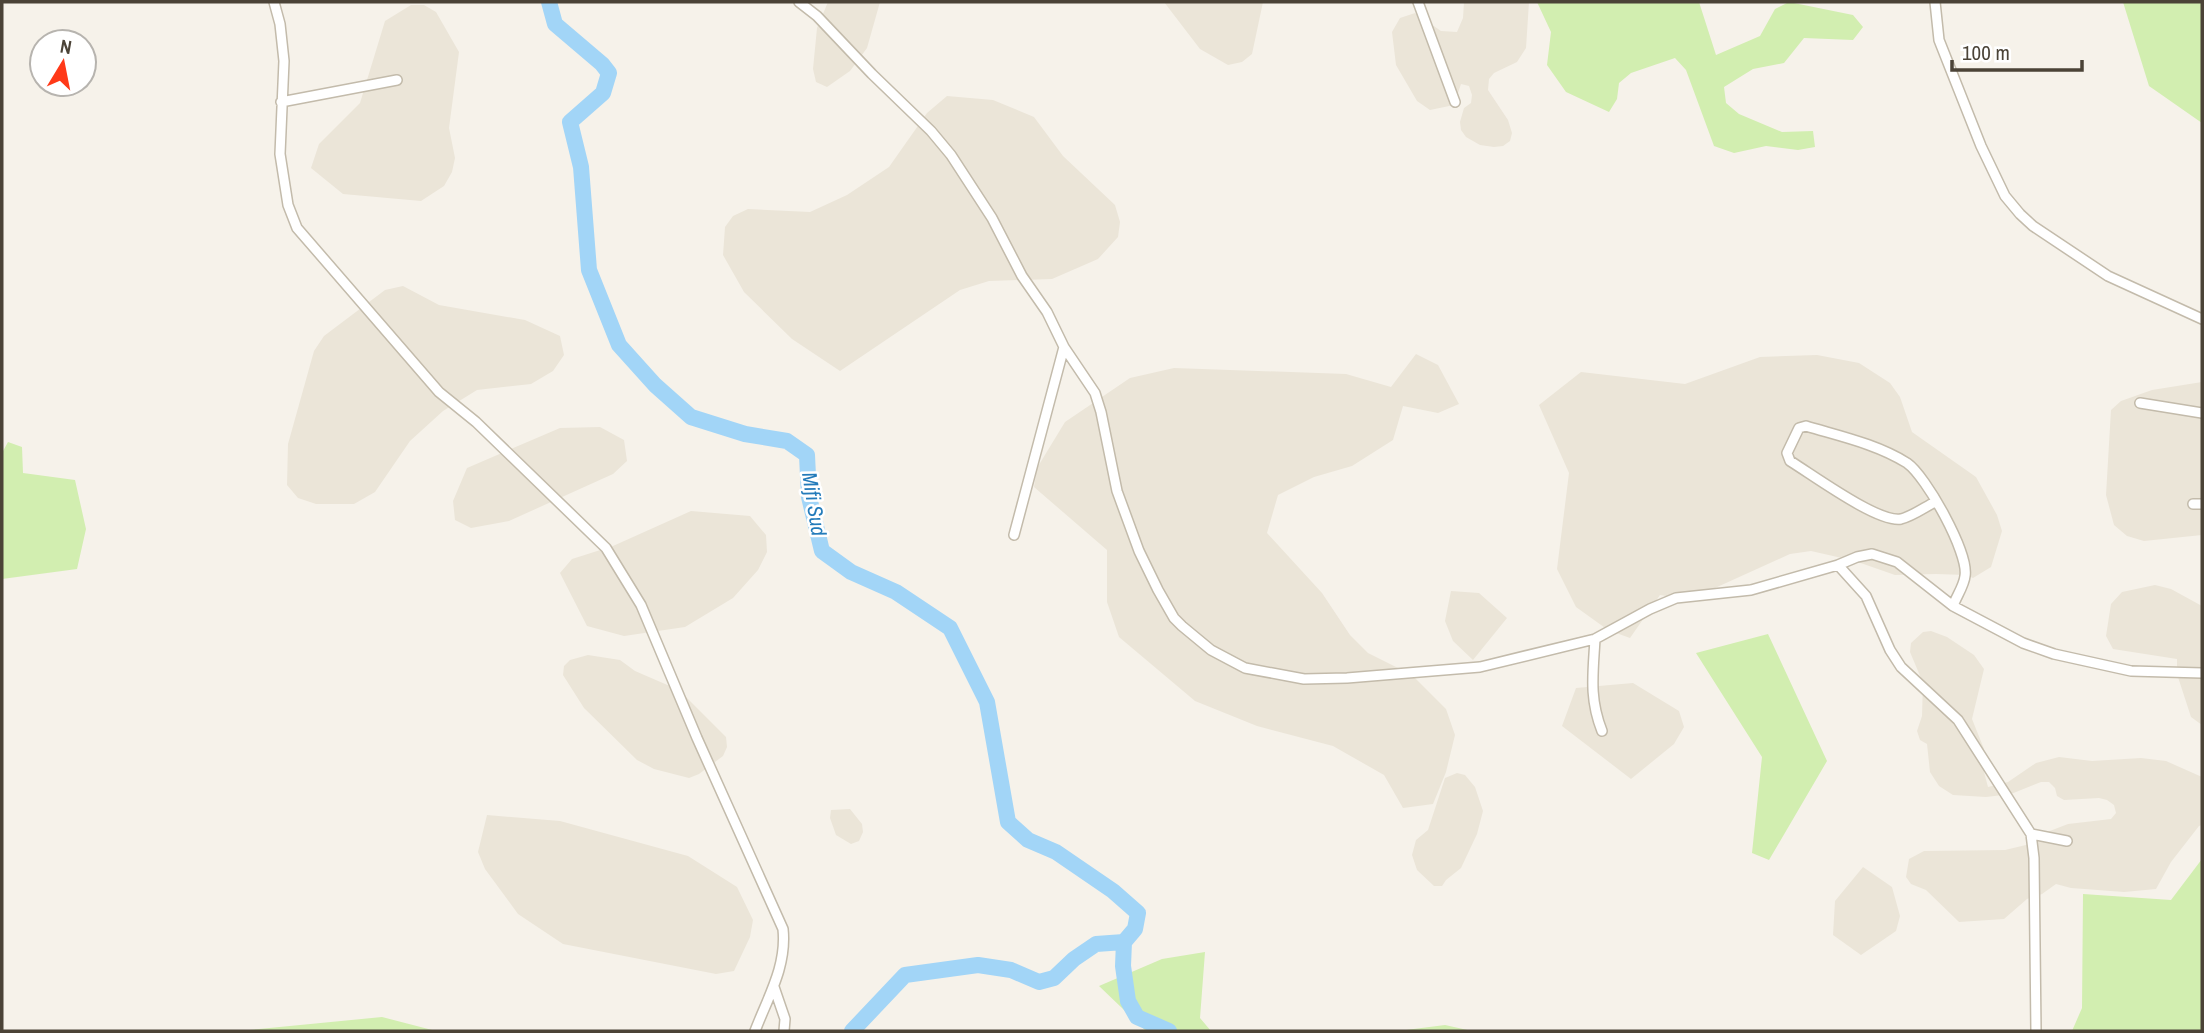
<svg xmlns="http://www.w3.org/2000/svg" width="2204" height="1033" viewBox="0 0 2204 1033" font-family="'Archivo Narrow',sans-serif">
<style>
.residential{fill:#ebe5d8}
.green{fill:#d2eeb0}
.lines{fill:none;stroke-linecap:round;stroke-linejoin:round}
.river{stroke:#a2d5f7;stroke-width:16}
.minor-casing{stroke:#c3bbab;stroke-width:12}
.minor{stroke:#fff;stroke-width:9}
.labels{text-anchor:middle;stroke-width:5;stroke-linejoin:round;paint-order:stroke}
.water-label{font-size:21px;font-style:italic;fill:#237bba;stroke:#fff}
</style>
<rect width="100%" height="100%" fill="#f6f2ea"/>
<path class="residential" d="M828 2H880L867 48 850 71 827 87 816 82 813 69 817 28Z
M1164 2H1263L1252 54 1242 62 1228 65 1200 49Z
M1464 2H1529L1526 48 1517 62 1494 73 1489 79 1488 90 1508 120 1512 133 1510 141 1503 146 1494 147 1480 145 1466 137 1461 130 1460 122 1464 108 1471 103 1472 95 1469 86 1461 84 1454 105 1430 110 1417 101 1396 65 1392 32 1400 18 1415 13 1441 31 1457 32 1463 18Z
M411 5H424L436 12 459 52 449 128 455 158 452 172 444 186 421 201 343 194 311 168 319 144 360 103 385 21Z
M947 96 993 100 1034 117 1063 156 1115 205 1120 222 1118 237 1098 259 1052 279 989 281 960 290 840 371 792 339 744 292 723 255 725 227 733 216 748 209 810 212 847 195 889 167 927 113Z
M403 286 439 305 525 320 560 336 564 355 553 371 531 384 477 390 443 411 410 441 375 492 354 504H316L298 498 287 485 288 444 314 351 324 336 385 290Z
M1416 354 1438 365 1459 404 1438 413 1403 406 1393 440 1352 466 1314 477 1278 495 1267 533 1322 593 1350 635 1368 653 1412 675 1446 709 1455 735 1446 772 1433 804 1403 808 1384 775 1333 746 1257 726 1195 701 1119 637 1107 602V550L1034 487 1037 468 1065 422 1130 378 1174 368 1346 374 1391 387Z
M1817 355 1859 363 1890 383 1900 397 1912 432 1976 477 1997 515 2002 531 1991 567 1973 578 1966 575 1936 574 1895 575 1855 561 1811 551 1790 554 1704 593 1680 598 1660 595 1630 638 1608 630 1576 607 1557 569 1569 473 1539 405 1581 372 1685 384 1760 357Z
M2202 382V535L2144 541 2127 536 2114 525 2106 495 2111 410 2121 401 2152 390Z
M600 427 624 440 627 461 613 474 509 521 471 528 455 520 453 501 467 468 560 428Z
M691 511 750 516 766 535 767 552 758 570 733 598 685 627 624 636 587 626 560 573 572 559 613 546Z
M2155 585 2171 589 2202 606V725L2191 717 2177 674V659L2113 649 2106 636 2111 604 2122 592Z
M1451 591 1479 593 1507 618 1473 660 1453 641 1445 621Z
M1931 631 1947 637 1974 655 1984 669 1972 719 1984 749V772L1988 787 2008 782 2036 763 2059 757 2092 761 2141 758 2166 761 2202 777V825L2199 826 2171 862 2156 889 2124 892 2071 888 2056 884 2042 894 2027 899 2004 919 1959 922 1926 890 1911 884 1906 877 1909 859 1924 851 2005 850 2030 844 2042 834 2068 824 2111 819 2116 813 2114 805 2107 800 2099 798 2064 800 2057 796 2055 788 2049 782H2041L2011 794 1986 797 1953 795 1939 786 1930 772 1927 744 1920 740 1917 731 1922 716 1923 683 1910 652 1911 643 1923 632Z
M588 655 620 660 635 671 679 690 726 737 727 747 723 756 699 774 689 778 654 769 637 760 584 708 563 675 564 666 570 660Z
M1633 683 1679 711 1684 727 1674 744 1631 779 1562 726 1576 688Z
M1457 773 1465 775 1475 787 1483 811 1477 834 1461 868 1446 880 1442 886H1434L1417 870 1412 855 1416 840 1428 830 1445 778Z
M850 809 862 824 863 832 859 841 851 844 836 835 830 818 831 810Z
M487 815 560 821 688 856 737 887 753 920 750 937 734 971 716 974 563 944 518 914 485 869 478 852Z
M1863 867 1892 887 1900 916 1896 931 1861 955 1833 935 1835 901Z"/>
<path class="green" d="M1537 2H1699L1716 55 1760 36 1775 9 1789 2 1853 15 1863 27 1853 40 1804 38 1784 63 1753 69 1724 87 1726 103 1739 114 1782 132 1813 131 1815 147 1798 150 1766 146 1734 153 1714 146 1686 70 1675 58 1631 73 1619 83 1617 99 1609 112 1566 92 1547 65 1551 32Z
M2123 2H2202V123L2149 86Z
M8 442 22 447 23 473 75 480 86 529 77 569 2 579V453Z
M1768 634 1827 761 1769 860 1752 853 1762 757 1696 653Z
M2202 859V1031H2072L2082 1008 2083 894 2171 900Z
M1205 952 1200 1018 1211 1031H1146L1099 986 1162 959Z
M382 1017 436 1031H171L250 1030Z
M1445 1025 1472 1031H1398Z"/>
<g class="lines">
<path class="river" d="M549 2 555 24 602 64 609 73 603 93 570 122 581 167 589 270 619 345 655 385 691 417 745 434 787 441 807 455 809 497 822 551 851 572 896 592 950 628 987 702 1008 822 1028 840 1056 852 1113 891 1138 913 1135 929 1124 942 1123 966 1128 1001 1137 1017 1169 1031
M852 1031 905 975 978 965 1011 970 1039 982 1054 978 1074 959 1096 944 1124 942"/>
<g class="minor-casing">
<path id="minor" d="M274 2 280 24 284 61 280 154 288 205 297 228 439 392 476 422 606 548 641 605 697 738 783 929C787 966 768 997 755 1031
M799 2 817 16 872 74 931 131 951 155 992 218 1022 276 1047 312 1064 347 1095 393 1101 412 1117 491 1139 551 1158 590 1174 618 1182 626 1211 650 1245 668 1304 679 1347 678 1480 667 1595 639 1650 609 1676 598 1751 590 1838 565 1857 557 1872 554 1897 562 1953 606 2023 643 2054 654 2131 671 2202 673
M1418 2 1455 102
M1935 2 1939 40 1981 146 2005 196 2020 214 2033 226 2108 276 2202 319
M281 102 397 80
M2140 403 2202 413
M1935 502C1925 507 1913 516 1901 519 1878 523 1813 475 1790 461L1787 453 1799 428 1806 426C1839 436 1877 444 1907 463 1926 476 1969 553 1965 576 1964 586 1956 597 1953 606
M2193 504H2202
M1014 535 1064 347
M1838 565 1866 596 1890 650 1901 667 1958 720 2031 834 2067 841
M1595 639C1593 674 1589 698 1602 731
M2031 834 2034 858 2036 1031
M774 987 785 1019 784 1031"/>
</g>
<use href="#minor" class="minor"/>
</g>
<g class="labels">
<g class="water-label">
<text transform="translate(814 504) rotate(81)" y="7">Mifi Sud</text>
</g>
</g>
<rect width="2204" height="1033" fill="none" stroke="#4b4337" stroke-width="7"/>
<g transform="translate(63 63) rotate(10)"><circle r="33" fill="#ffffff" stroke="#b7b4af" stroke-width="2"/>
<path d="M0-5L12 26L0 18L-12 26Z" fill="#ff3918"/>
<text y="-10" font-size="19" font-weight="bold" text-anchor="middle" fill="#4b4337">N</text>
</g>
<path d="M1952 60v10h130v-10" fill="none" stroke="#4b4337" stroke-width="3.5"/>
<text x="1962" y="60" font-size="21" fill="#4b4337" stroke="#ffffff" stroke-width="5" paint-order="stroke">100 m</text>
</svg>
